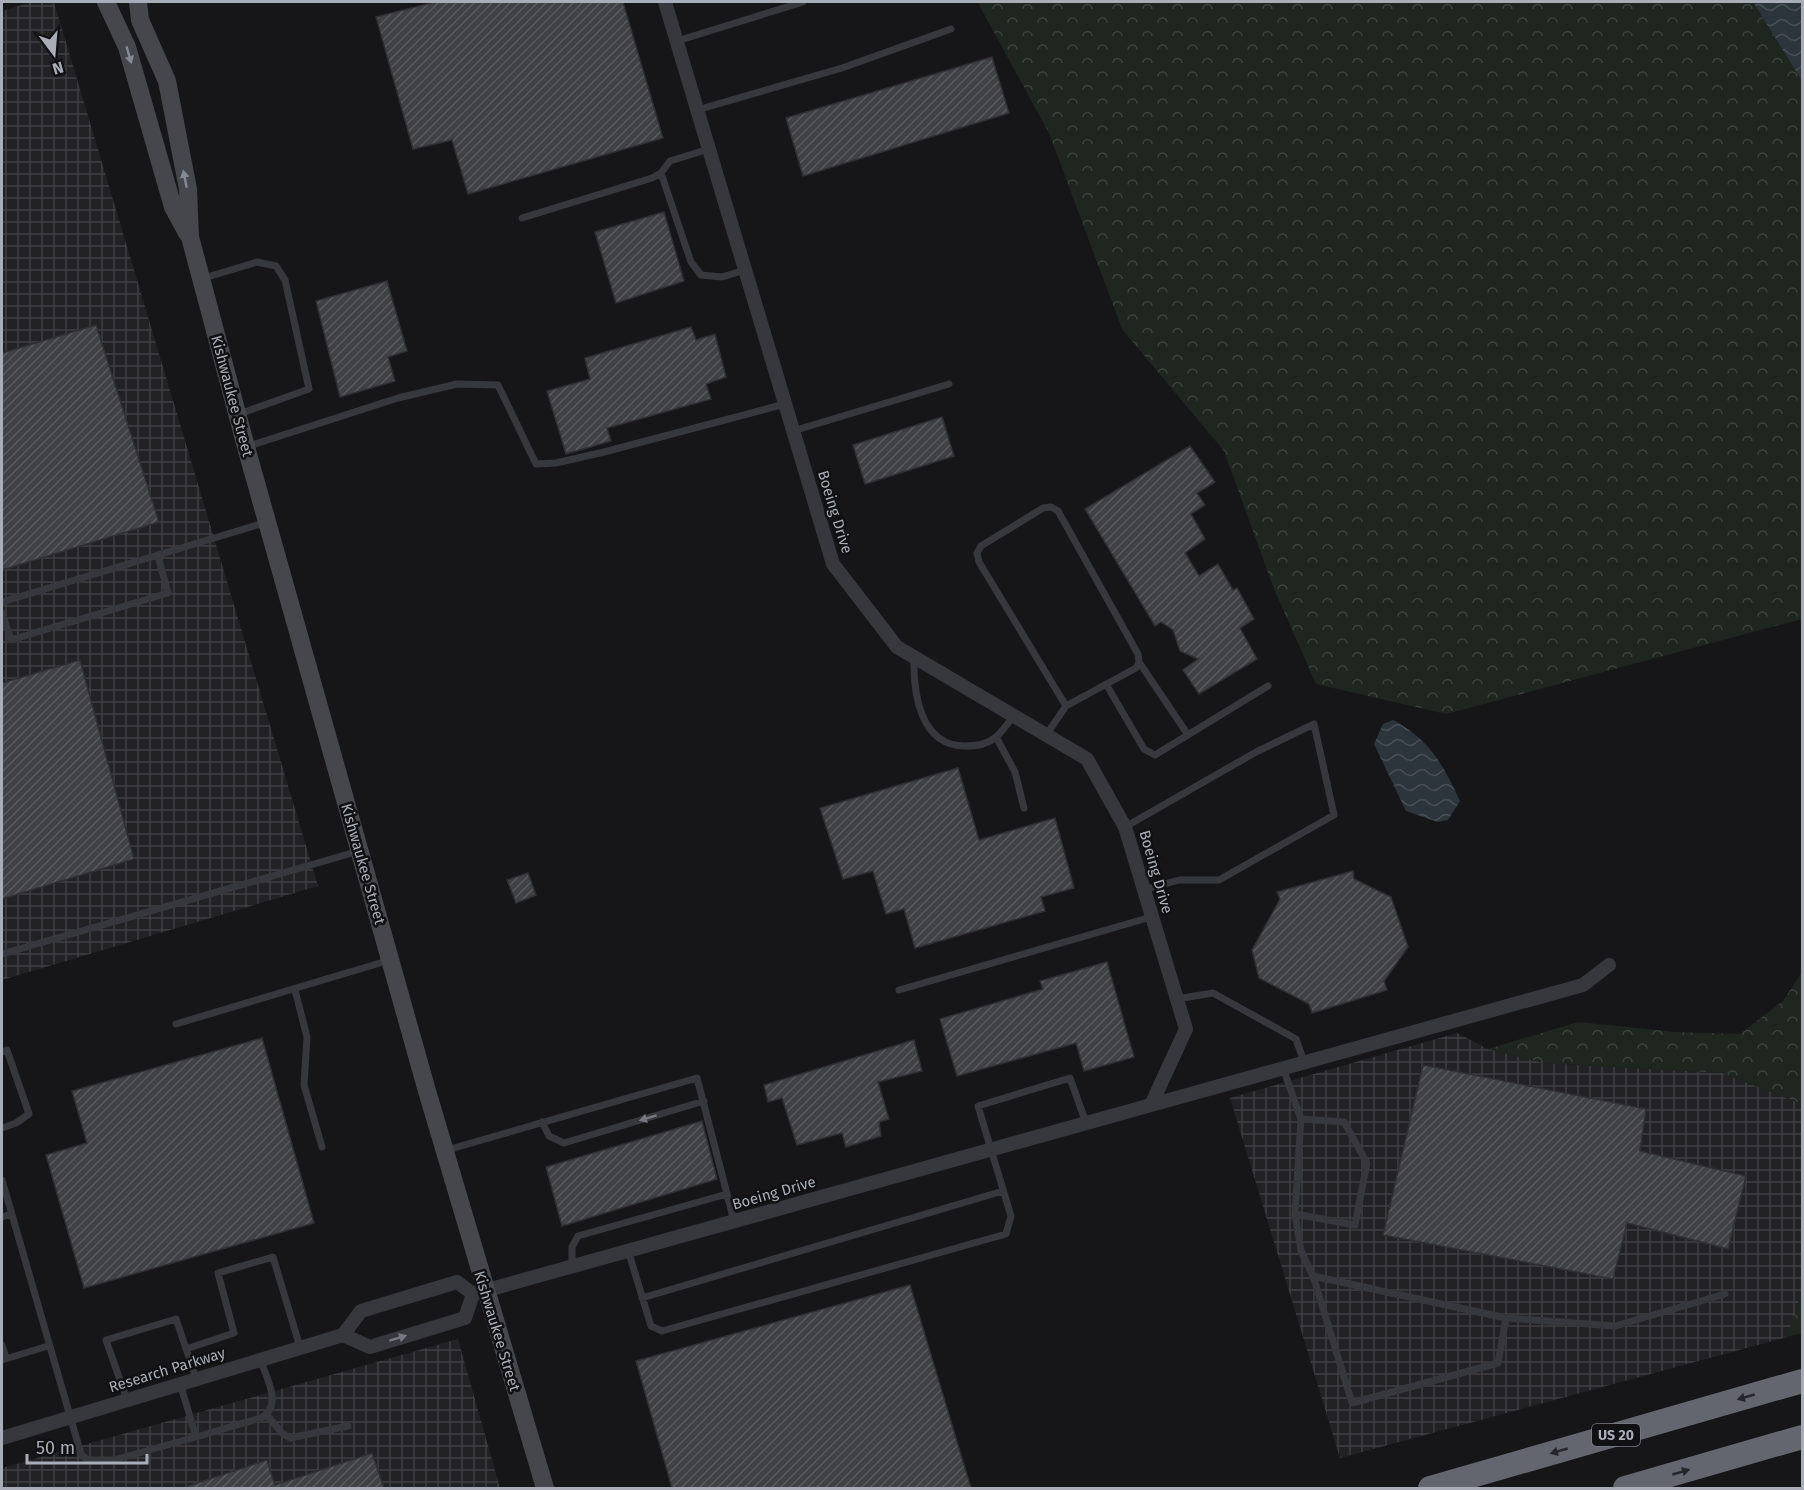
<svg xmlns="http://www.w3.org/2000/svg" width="1804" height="1490" viewBox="0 0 1804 1490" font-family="'Fira Sans',sans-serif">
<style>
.industrial{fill:url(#industrial-grid)}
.forest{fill:url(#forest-crowns)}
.water{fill:url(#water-waves)}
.building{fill:url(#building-hatch);stroke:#303034;stroke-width:1.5}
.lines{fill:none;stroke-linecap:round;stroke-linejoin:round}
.lane{stroke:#37383d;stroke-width:7}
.street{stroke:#37383d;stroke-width:14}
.secondary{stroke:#45474d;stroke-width:18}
.highway{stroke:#63666e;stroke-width:24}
.oneway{fill:#858993}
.oneway2{fill:#757881}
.oneway3{fill:#26262a}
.labels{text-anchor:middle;stroke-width:5;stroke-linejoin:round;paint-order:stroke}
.shield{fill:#111113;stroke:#7b7e86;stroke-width:1.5}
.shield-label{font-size:14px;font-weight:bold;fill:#a8adb8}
.street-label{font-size:15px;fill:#a8adb8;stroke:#111113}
</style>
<defs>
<pattern id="industrial-grid" width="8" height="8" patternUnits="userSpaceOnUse" patternTransform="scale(1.5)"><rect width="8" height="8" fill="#222225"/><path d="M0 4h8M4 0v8" fill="none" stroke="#3f3f43"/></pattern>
<pattern id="forest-crowns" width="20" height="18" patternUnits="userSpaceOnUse" patternTransform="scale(1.5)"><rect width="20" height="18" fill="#1e261f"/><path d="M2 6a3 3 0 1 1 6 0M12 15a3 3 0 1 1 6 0" fill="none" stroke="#3c433d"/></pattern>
<pattern id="water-waves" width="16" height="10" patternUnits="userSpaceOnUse" patternTransform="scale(1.5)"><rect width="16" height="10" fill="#2c353c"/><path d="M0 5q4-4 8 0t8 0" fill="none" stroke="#485056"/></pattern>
<pattern id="building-hatch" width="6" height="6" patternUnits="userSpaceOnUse" patternTransform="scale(1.5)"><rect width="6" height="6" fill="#404145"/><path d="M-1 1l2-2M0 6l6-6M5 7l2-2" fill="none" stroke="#595a5e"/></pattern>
</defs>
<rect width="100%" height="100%" fill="#161618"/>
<path class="industrial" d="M32 2H54L318 886 2 980V11Z
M1457 1033 1488 1049 1545 1063 1722 1073 1802 1104V1295L1787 1337 1340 1458 1230 1098Z
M458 1339 500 1488H2V1468Z"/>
<path class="forest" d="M975 2H1753L1802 81V619L1446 714 1316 684 1274 589 1224 451 1122 329 1049 133 978 3Z
M1802 972V1104L1722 1073 1545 1063 1488 1049 1578 1022 1675 1032 1740 1034 1783 1001Z
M1802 1295V1333L1787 1337 1800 1297Z"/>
<path class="water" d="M1753 2H1802V81Z
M1393 720C1429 739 1443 764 1460 801L1448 820 1438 822 1406 811 1374 744 1383 724Z"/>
<path class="building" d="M435 2H623L663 138 468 194 452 140 413 149 376 17Z
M992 57 1009 113 803 176 786 118Z
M664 212 684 281 616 303 595 232Z
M387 281 407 351 388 357 395 381 340 397 316 301Z
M96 325 159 522 2 570V353Z
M691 327 696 340 715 334 726 377 706 384 711 399 607 428 611 441 566 454 547 391 590 379 585 358Z
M942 417 954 456 865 484 853 445Z
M1190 446 1215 482 1197 493 1205 505 1191 514 1205 539 1185 553 1199 576 1218 564 1233 590 1237 588 1254 619 1240 628 1257 659 1199 694 1183 670 1198 659 1180 651 1173 630 1161 622 1155 626 1085 509Z
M80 660 134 859 2 899V683Z
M958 768 979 840 1055 818 1074 888 1041 897 1045 911 915 948 904 909 886 914 873 871 843 879 820 808Z
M1353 871 1354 879 1391 897 1408 947 1384 981 1387 990 1312 1013 1309 1004 1259 978 1252 950 1280 899 1277 892Z
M528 873 536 895 516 903 507 880Z
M1107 962 1134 1057 1084 1071 1076 1043 957 1076 940 1019 1043 989 1040 981Z
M262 1038 314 1223 84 1288 46 1155 87 1143 72 1091Z
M914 1040 922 1071 878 1082 889 1119 879 1122 881 1136 846 1147 842 1133 797 1145 782 1098 768 1102 764 1085Z
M1423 1065 1646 1109 1640 1151 1746 1176 1728 1249 1627 1223 1613 1279 1383 1235Z
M702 1121 717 1179 562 1226 546 1167Z
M910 1285 971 1488H672L636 1361Z
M372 1453 384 1488H188V1486L267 1460 275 1485Z"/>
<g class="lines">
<path class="lane" d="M677 41 803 2
M697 110 842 68 951 29
M661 173 691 262 701 275 722 277 745 270
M522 218 652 178 661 173 670 161 709 149
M201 279 257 262 276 266 285 280 309 389 239 414
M793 431 949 384
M246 447 398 398 457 384 498 385 536 464 556 463 604 452 785 404
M2 602 267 522
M2 613 11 640 168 593 158 556
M914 657C913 693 920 746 965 746 977 746 986 745 996 737 1002 732 1008 723 1014 716
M1139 662 1188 735
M1106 684 1144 749 1155 755 1268 686
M1046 735 1066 706 1136 668 1139 662 1138 654 1058 511 1051 507 1043 508 981 546 977 553 979 562 1066 706
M996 737 1015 772 1024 808
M1125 827 1256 752 1314 724 1334 815 1219 880H1179L1143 890
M2 954 359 851
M295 990 307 1037 304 1085 322 1147
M899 990 1151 917
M1177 999 1213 993 1296 1039 1304 1062
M176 1024 390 960
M2 1052 7 1050 29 1114 16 1123 2 1128
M1283 1068 1301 1119 1295 1214 1301 1251 1313 1276 1352 1403 1498 1363 1506 1318 1313 1276
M542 1122 549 1136 564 1143 704 1101
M447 1150 697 1078 734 1221
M2 1180 81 1454 87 1460H114L196 1437
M1295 1214 1355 1225 1367 1163 1344 1122 1301 1119
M2 1217 11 1214
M628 1250 651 1326 662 1331 1006 1234 1011 1216 978 1106 1070 1078 1086 1123
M572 1266V1247L578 1236 727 1194
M642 1298 1003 1191
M1506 1318 1615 1326 1725 1294
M2 1345 6 1358
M186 1349 234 1333 218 1273 273 1257 300 1347
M2 1360 48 1346
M180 1383 196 1437 261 1418C283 1405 267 1379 260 1359
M127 1400 106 1340 176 1319 196 1378
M267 1415 282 1433 290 1438 348 1426"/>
<path class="street" d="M1151 1105 1583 985 1609 965
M473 1294 1151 1105 1186 1029 1125 827 1087 759 897 647 833 564 665 2
M343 1335 370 1347 465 1318 473 1294
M2 1438 343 1335 361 1311 457 1282 473 1294"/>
<path class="secondary" d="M106 2 127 47 173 207 187 233
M138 2 140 20 167 81 188 189 190 237 246 447 427 1091 545 1488"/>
<path class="highway" d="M1430 1488 1802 1381
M1625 1488 1802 1437"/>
</g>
<defs><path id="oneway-solid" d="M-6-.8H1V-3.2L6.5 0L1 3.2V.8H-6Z" transform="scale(1.5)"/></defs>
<g class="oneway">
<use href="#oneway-solid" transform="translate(129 55) rotate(74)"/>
<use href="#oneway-solid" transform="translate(185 179) rotate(-101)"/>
</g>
<g class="oneway2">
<use href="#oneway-solid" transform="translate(648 1118) rotate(163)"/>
<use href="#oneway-solid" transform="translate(398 1338) rotate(-17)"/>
</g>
<g class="oneway3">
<use href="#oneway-solid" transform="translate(1746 1397) rotate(164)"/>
<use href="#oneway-solid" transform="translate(1559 1451) rotate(164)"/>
<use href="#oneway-solid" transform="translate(1681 1472) rotate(-16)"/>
</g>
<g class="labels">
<rect class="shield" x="1592" y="1424" width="48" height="22" rx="4.5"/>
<g class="shield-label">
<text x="1616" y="1440">US 20</text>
</g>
<g class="street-label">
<text transform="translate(232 396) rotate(75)" y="5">Kishwaukee Street</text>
<text transform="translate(835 512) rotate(73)" y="5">Boeing Drive</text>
<text transform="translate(363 864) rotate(74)" y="5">Kishwaukee Street</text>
<text transform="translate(1156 872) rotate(74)" y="5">Boeing Drive</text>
<text transform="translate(774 1193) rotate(-16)" y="5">Boeing Drive</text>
<text transform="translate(497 1331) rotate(73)" y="5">Kishwaukee Street</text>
<text transform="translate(167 1370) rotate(-17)" y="5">Research Parkway</text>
</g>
</g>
<rect width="1804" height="1490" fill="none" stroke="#a8adb8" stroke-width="6"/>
<g transform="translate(54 54) rotate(164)" stroke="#111113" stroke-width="4.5" paint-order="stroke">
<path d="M0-4.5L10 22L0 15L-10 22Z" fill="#a8adb8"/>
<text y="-9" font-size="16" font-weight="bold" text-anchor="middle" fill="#a8adb8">N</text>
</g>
<path d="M27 1454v9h120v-9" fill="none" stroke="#a8adb8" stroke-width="3"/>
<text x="36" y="1454" font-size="18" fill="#a8adb8" stroke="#111113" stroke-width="4.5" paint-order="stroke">50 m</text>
</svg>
